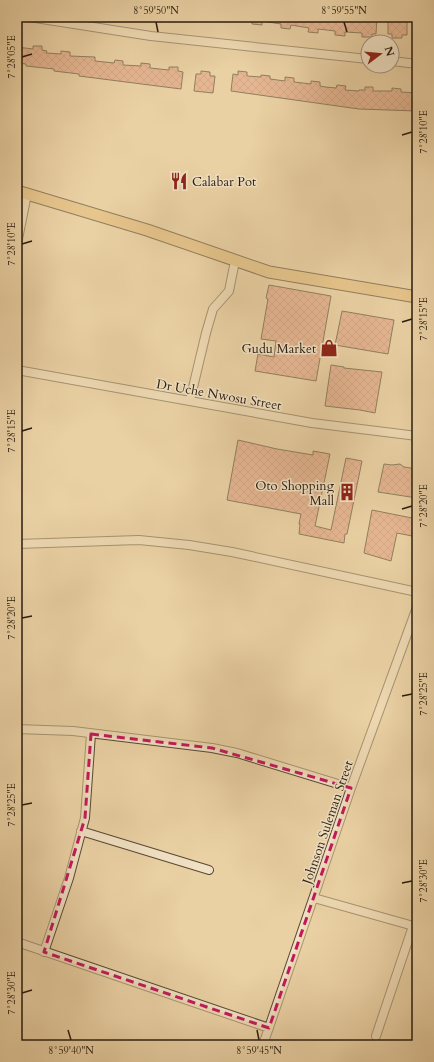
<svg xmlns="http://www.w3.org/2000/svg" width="434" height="1062" viewBox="0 0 434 1062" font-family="Cardo,serif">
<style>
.building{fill:url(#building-cross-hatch);stroke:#281b0d}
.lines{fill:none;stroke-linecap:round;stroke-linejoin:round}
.minor-casing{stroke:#584833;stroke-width:10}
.major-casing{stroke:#281b0d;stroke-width:13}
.minor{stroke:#f1e1c4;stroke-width:8}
.major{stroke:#e5b872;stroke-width:11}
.marked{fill:none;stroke:#c2185b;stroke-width:3;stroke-dasharray:8 5;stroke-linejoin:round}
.ticks{fill:none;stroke:#281b0d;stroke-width:1.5}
.labels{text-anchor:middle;stroke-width:3;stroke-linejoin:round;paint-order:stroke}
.poi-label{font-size:13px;fill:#281b0d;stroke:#f1e1c4;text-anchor:end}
.street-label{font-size:13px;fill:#281b0d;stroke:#f1e1c4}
.neatline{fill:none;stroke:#281b0d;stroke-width:1.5}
.ticks-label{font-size:10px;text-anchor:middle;fill:#281b0d}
</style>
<defs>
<pattern id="building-cross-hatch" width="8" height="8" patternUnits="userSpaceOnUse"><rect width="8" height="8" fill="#e2967c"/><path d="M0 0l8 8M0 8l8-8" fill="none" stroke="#b77a64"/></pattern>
</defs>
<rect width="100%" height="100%" fill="#ead1a4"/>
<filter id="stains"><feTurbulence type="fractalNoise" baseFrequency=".005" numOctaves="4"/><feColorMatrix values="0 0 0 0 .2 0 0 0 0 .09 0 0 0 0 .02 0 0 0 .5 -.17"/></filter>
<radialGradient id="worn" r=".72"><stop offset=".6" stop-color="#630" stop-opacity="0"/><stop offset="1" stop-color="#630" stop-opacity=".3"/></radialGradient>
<path class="building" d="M253 17H377L376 34H372V37H362V33L345 32V36L335 35V31L318 29V33L308 32 309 28 291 25 290 29 281 28V24L262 21V25L252 24Z
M388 17 407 18V35H402V38H392V34H388Z
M33 46H42V50L47 51 46 53 61 54V51L70 52V56L95 57V61L114 63 115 60 123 61V65L141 66V63L150 64V68L169 70V67H178V71L183 72 181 89 79 76V74L54 71V69L26 66V64L17 63V47L33 49Z
M201 71 210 72V76H215L213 93 194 91 196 74H201Z
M238 71 247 72V76L261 77V75L270 76V79L285 81V77L294 78V82L311 84V81L320 82V86L325 87 336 88 337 85 346 86 345 90 359 91V90H365V87H373V91H392V88L401 89V92L417 93V111L359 109 231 91 233 74 238 75Z
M269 285 331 296 316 381 255 371 258 354 274 357 276 341 261 339 268 299 266 298Z
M342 311 394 320 388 354 335 345Z
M331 365 344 367V368L382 372 375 413 360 410 325 406Z
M238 440 277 449 313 455V451L330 454 315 526 331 530 346 458 362 461 347 534H345L344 543 299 534 300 524H299L301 514 227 500Z
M384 464 392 465 400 464 404 467 417 469V498L378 492Z
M372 510 417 519V537L397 533 391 561 364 553Z"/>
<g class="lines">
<g class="minor-casing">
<path id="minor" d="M29 17 151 36 368 59
M392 61 417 64
M17 244 27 194
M17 370 312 423 417 436
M190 400 206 333 213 309 229 291 235 261
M17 544 139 540 189 545 232 552 417 592
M17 729 73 731 212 748 237 753 351 788
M81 831 209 870
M314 898 417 927
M17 942 269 1028
M44 952 69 878 85 818 91 734
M376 1036 413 926
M263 1045 351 788 417 607"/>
</g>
<g class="major-casing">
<path id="major" d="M17 191 147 230 269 272 417 297"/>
</g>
<use href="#minor" class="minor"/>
<use href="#major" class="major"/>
</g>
<path d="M0 0H434V1062H0ZM91 734 212 748 351 788 269 1028 44 952 85 818Z" fill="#ead1a4" fill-opacity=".55" fill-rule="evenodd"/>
<path class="marked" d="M91 734 212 748 351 788 269 1028 44 952 85 818Z"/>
<path class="ticks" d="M156 22 158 32M344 22 347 32M22 57 32 54M402 135 412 132M22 244 32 241M402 322 412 319M22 431 32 428M402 509 412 506M22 618 32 616M402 696 412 694M22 805 32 803M402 883 412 881M22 993 32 990M68 1030 71 1040M257 1030 259 1040"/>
<defs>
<g id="restaurant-bare" transform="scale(1.38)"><path d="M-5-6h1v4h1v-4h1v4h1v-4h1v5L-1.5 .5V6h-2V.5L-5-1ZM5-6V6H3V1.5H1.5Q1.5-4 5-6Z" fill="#8f2418" stroke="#f1e1c4" stroke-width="2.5" paint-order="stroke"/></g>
<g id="shop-bare" transform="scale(1.38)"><path d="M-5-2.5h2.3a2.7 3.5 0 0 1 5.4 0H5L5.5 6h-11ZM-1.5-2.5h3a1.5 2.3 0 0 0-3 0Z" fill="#8f2418" stroke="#f1e1c4" stroke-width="2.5" paint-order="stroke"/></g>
<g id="building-bare" transform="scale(1.38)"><path d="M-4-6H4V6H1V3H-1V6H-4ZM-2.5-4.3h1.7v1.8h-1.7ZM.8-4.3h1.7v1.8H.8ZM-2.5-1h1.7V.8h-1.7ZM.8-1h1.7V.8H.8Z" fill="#8f2418" stroke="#f1e1c4" stroke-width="2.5" paint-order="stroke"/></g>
</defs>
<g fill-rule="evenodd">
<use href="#restaurant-bare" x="179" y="181"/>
<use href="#shop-bare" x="329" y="348"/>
<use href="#building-bare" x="347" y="492"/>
</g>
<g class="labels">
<g class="poi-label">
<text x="192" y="186" text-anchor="start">Calabar Pot</text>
<text x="316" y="353">Gudu Market</text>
<text x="334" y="490">Oto Shopping<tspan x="334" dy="15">Mall</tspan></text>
</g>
<g class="street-label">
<text transform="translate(219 394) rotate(10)" y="5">Dr Uche Nwosu Street</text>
<text transform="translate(327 822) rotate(-71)" y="5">Johnson Suleman Street</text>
</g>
</g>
<rect width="434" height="1062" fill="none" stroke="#ead1a4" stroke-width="44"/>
<g transform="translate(380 54) rotate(74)"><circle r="19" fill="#f1e1c4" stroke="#a1927b"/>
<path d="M0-3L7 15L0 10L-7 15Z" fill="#8f2418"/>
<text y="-6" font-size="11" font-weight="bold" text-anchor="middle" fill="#281b0d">N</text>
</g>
<rect x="22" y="22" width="390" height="1018" class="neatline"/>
<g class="ticks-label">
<text x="156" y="14">8°59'50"N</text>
<text x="344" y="14">8°59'55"N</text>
<text transform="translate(11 57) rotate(-90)" y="4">7°28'05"E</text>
<text transform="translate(423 132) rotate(-90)" y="4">7°28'10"E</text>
<text transform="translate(11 244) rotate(-90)" y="4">7°28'10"E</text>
<text transform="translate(423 319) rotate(-90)" y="4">7°28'15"E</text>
<text transform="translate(11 431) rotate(-90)" y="4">7°28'15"E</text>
<text transform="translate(423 506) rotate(-90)" y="4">7°28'20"E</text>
<text transform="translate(11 618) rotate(-90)" y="4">7°28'20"E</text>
<text transform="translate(423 694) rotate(-90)" y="4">7°28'25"E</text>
<text transform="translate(11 805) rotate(-90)" y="4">7°28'25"E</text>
<text transform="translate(423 881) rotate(-90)" y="4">7°28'30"E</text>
<text transform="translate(11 993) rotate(-90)" y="4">7°28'30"E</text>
<text x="71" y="1054">8°59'40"N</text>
<text x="259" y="1054">8°59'45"N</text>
</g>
<rect width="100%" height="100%" filter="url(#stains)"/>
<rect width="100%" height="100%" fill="url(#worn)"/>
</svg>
